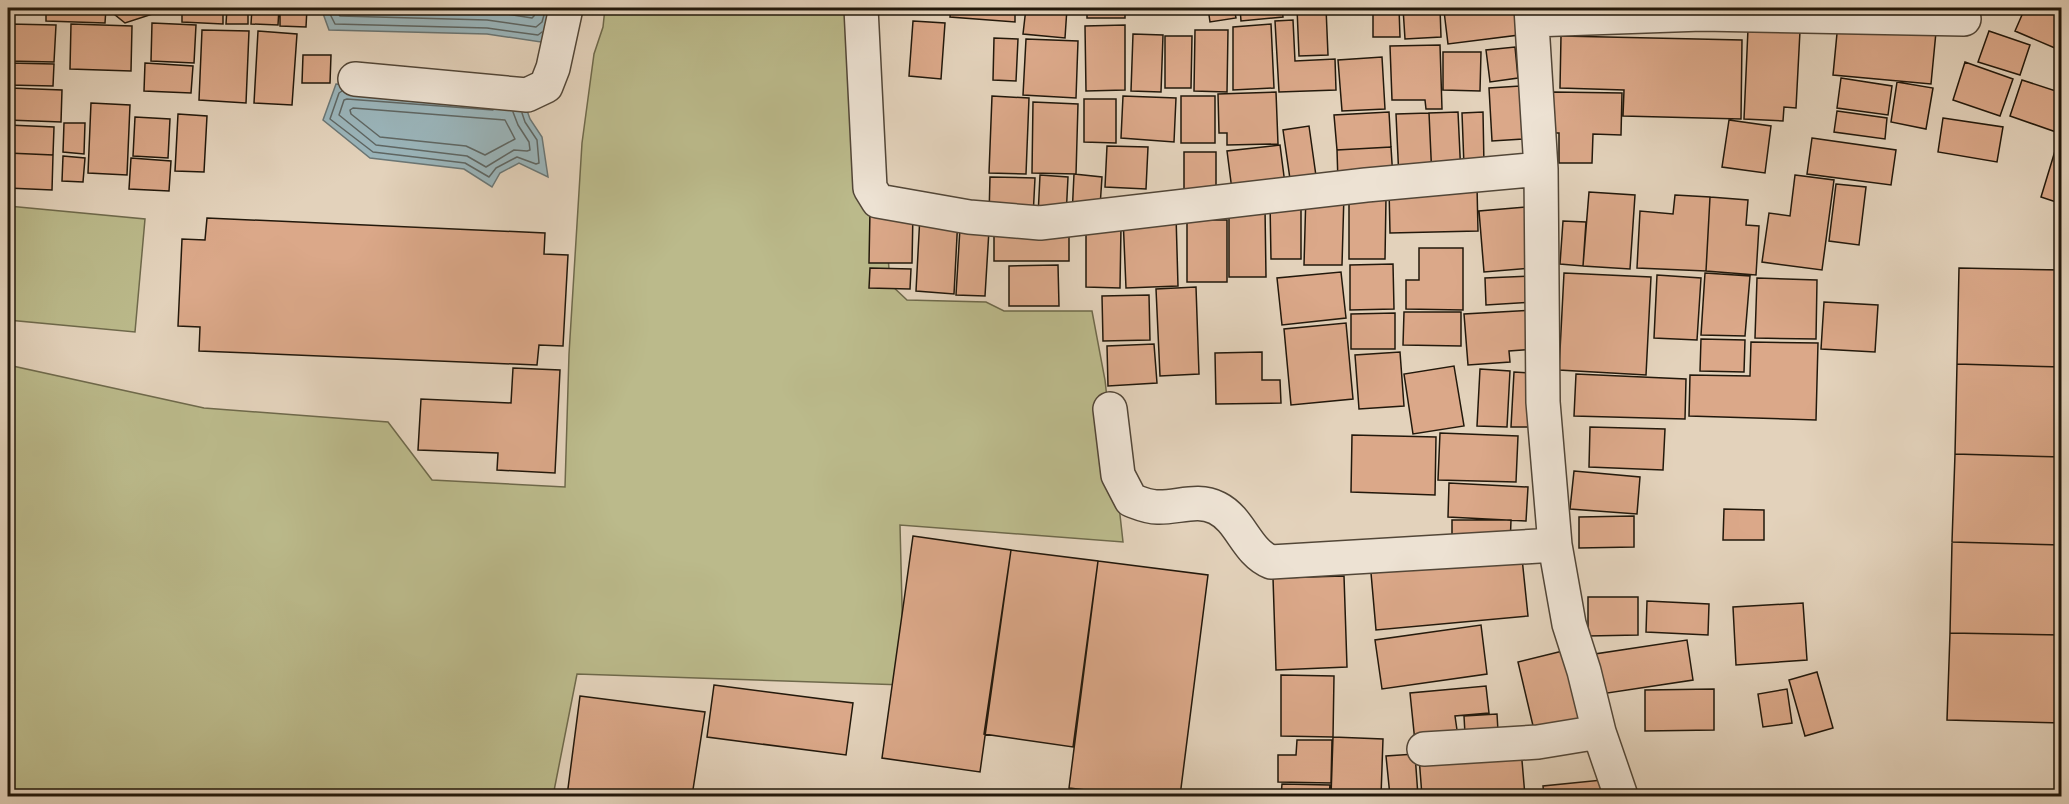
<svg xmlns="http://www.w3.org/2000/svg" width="2069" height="804" viewBox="0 0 2069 804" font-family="'Libre Caslon Text',serif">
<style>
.green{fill:#bbba8b;stroke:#6e694b;stroke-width:1.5}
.water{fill:#9ab5bb;stroke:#6a7675;stroke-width:1.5}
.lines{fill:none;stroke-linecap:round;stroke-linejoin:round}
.shore{stroke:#5e6663;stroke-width:1.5}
.building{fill:#dba889;stroke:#22180b;stroke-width:1.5}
.minor-casing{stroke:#524637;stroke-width:36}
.minor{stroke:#ede2d3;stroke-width:33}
</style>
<rect width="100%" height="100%" fill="#e3d2bb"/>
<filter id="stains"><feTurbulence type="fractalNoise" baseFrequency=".00333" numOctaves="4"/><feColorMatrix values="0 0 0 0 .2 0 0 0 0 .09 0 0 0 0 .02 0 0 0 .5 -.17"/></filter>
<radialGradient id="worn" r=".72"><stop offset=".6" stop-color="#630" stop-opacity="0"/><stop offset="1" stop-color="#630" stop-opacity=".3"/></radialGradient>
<path class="green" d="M605 8H871L890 284 907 300 986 302 1004 311H1092L1105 380 1123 542 900 525 904 685 577 674 553 796H8V365L204 408 388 422 432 480 565 487 569 354 582 143 594 54 603 27Z
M8 206 145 219 135 332 8 320Z"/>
<path class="water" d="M321 8H560L554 30 541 42 487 34 329 30Z
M336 84 523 99 530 119 542 137 548 177 519 163 500 173 492 187 464 169 370 158 323 120Z"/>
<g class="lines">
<path class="shore" d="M327 8 335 24 487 28 538 35 542 32
M335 8 340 16 487 20 536 27 542 22 546 8
M348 8 487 11 532 18 534 16 537 8
M342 91 339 93 330 119 373 152 465 163 489 177 496 168 517 157 536 164 539 163 537 140 525 122 522 113
M353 108 505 120 515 139 485 155 466 146 380 137 351 114 350 110Z
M493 110 347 99 344 100 339 115 376 145 467 156 486 167 514 150 527 151 530 150 529 142 518 125 513 112"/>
</g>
<path class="building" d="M46 8H106L105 23 46 21Z
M113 8H171L125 23 114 14Z
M182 8H223V24L182 22Z
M227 8H248V24H226Z
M252 8H279L278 25 251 24Z
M280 8H307L306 27 280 26Z
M951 8H1015V22L950 17Z
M1026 8H1067L1065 38 1023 34Z
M1087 8H1125V18H1087Z
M1130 8H1155V14L1129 13Z
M1208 8H1234L1236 18 1210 22Z
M1240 8H1282L1283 17 1241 21Z
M1297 8H1326L1328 55 1299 56Z
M1373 8H1399L1400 37H1373Z
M1403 8H1440L1441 37 1405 39Z
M1472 8H1516L1519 35 1448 44 1444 11Z
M2025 8H2062V51L2015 31Z
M1293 20 1295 61 1335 59 1336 90 1279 92 1275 21Z
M913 21 945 23 941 79 909 76Z
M152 23 196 25 194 63 151 61Z
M1838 23 1936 32 1931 84 1833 75Z
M9 24 56 25 54 62 8 61Z
M71 24 132 26 131 71 70 69Z
M1271 24 1274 88 1233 90V27Z
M1125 25V90L1086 91 1085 26Z
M1748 29 1800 31 1796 108 1784 107 1783 121 1744 119Z
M202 30 249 31 246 103 199 100Z
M1195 30H1228L1227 92 1194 91Z
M258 31 297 34 292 105 254 103Z
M1989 31 2030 45 2020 75 1978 62Z
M1133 34 1163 35 1161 92 1131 91Z
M1165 36H1192L1191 88H1165Z
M1561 36 1742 40 1741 119 1623 116 1624 90 1560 88Z
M994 38 1018 39 1016 81 993 80Z
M1026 39 1078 41 1076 98 1023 95Z
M1440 45 1442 109H1426L1425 100H1392L1390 46Z
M1515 47 1518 78 1490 82 1486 50Z
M1443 52H1481L1480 91 1443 90Z
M303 55H331L330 83H302Z
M1382 57 1385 109 1342 111 1338 60Z
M1965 62 2013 79 2000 116 1953 100Z
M8 63 54 64 53 86 8 85Z
M145 63 193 66 191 93 144 91Z
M1841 78 1892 86 1888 115 1837 108Z
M2022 80 2062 93V116L2056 132 2010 116Z
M1897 82 1933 88 1926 129 1891 122Z
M1520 86 1523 139 1492 141 1489 88Z
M10 88 62 90 61 122 8 120Z
M1276 92 1278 144 1227 145V133H1219L1218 94Z
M1553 92 1622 93 1621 135 1593 134 1592 163H1559V133H1551Z
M992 96 1029 98 1026 174 989 173Z
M1123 96 1176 98 1174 142 1121 138Z
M1181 96H1215V143H1181Z
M1084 99H1116V143L1084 142Z
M1033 102 1078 104 1076 174 1032 173Z
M91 103 130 105 127 175 88 173Z
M1837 111 1887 118 1885 139 1834 132Z
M1389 112 1391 147 1337 150 1334 115Z
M1458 112 1461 176 1432 178 1429 113Z
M1483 112 1484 166H1464L1462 113Z
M1429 113 1432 178 1399 179 1396 114Z
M178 114 207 116 204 172 175 171Z
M135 117 170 119 168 158 133 156Z
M1943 118 2003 127 1997 162 1938 152Z
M1729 120 1771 126 1765 173 1722 167Z
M64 123H85L84 154 63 152Z
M8 125 54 127 53 155 8 153Z
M1309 126 1317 183 1291 186 1283 130Z
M1812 138 1896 150 1891 185 1807 174Z
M1280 145 1285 184 1232 190 1227 151Z
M1107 146 1148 147 1146 189 1105 187Z
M1391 147 1393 179 1338 182 1337 150Z
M2055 151 2062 153V204L2041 197Z
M1184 152H1216V191H1184Z
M8 153 53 155 52 190 8 188Z
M63 156 85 158 83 182 62 181Z
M131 158 171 161 169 191 129 189Z
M1074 174 1102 177 1100 207 1072 216Z
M1040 175 1068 177 1066 217 1038 216Z
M1795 175 1834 180 1822 270 1762 262 1769 213 1790 216Z
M990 177 1035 178 1033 217 989 216Z
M1836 184 1866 187 1859 245 1829 241Z
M1477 186 1478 231 1390 233 1389 188Z
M1589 192 1635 195 1630 269 1583 266Z
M1306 193 1344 194 1342 265H1304Z
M1675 195 1710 197 1706 271 1637 268 1640 211 1673 214Z
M1710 197 1748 200 1746 225 1759 226 1756 275 1706 271Z
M1349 198H1386L1385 259H1349Z
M1301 201V259H1271L1270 202Z
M1526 207 1531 268 1484 272 1479 211Z
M1229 208H1265L1266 277H1229Z
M870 211 913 212 912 263H869Z
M920 215 958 217 954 294 916 291Z
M1176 215 1178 286 1126 288 1123 217Z
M207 218 545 233 544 254 568 255 563 346 539 345 537 365 199 351 200 327 178 326 182 239 205 240Z
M1187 220H1227V282H1187Z
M1563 221 1586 222 1583 266 1560 264Z
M994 227H1069V261H994Z
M1086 227H1121L1120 288 1086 287Z
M960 228 989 230 985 296 956 295Z
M1419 248H1463V310L1406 309V280H1419Z
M1393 264 1394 309 1350 310V265Z
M1058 265 1059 306H1009V266Z
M870 268 911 269 910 289 869 288Z
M1959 268 2062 270V367L1957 364Z
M1341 272 1346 318 1282 325 1277 278Z
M1564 273 1651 277 1646 375 1559 370Z
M1705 273 1750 276 1745 336 1701 335Z
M1657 275 1701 278 1697 340 1654 338Z
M1534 276 1535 302 1486 305 1485 278Z
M1757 278 1817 280 1816 339 1755 338Z
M1196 287 1199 374 1160 376 1156 289Z
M1149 295 1150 340 1103 341 1102 296Z
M1824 302 1878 305 1875 352 1821 349Z
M1536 310 1538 349 1509 351 1510 362 1468 365 1464 314Z
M1404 312H1461V346L1403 345Z
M1395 313V349H1351V314Z
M1346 323 1353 399 1291 405 1284 329Z
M1701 339 1745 340 1744 372 1700 371Z
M1751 342 1818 343 1816 420 1689 416 1690 375 1750 376Z
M1154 344 1157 383 1108 386 1107 346Z
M1262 352V380H1280L1281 403 1216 404 1215 353Z
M1400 352 1404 406 1359 409 1355 355Z
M1957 364 2062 367V457L1955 454Z
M1454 366 1464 426 1413 434 1404 374Z
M513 368 560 370 555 473 497 470 498 453 418 450 421 399 511 403Z
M1480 369 1510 371 1507 427 1477 426Z
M1514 372 1532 373 1528 427H1511Z
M1576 374 1686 379 1685 419 1574 416Z
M1590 427 1665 429 1663 470 1589 467Z
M1440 433 1518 436 1516 482 1438 480Z
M1352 435 1436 437 1435 495 1351 492Z
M1955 454 2062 457V545L1952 542Z
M1574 471 1640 477 1637 514 1570 509Z
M1449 483 1528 487 1526 521 1448 517Z
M1724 509 1764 510V540H1723Z
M1634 516V547L1579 548V517Z
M1452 520H1511L1510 547 1452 546Z
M913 536 1011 550 980 772 882 758Z
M1952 542 2062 545V635L1950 633Z
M1011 550 1098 561 1073 747 984 734Z
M1522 558 1528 616 1376 630 1371 573Z
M1098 561 1208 575 1180 796H1137L1069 788Z
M1344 576 1347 667 1276 670 1273 578Z
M1588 597H1638V635L1588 636Z
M1647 601 1709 604 1708 635 1646 632Z
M1803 603 1807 660 1736 665 1733 607Z
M1481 625 1487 674 1382 689 1375 640Z
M1950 633 2062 635V723L1947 720Z
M1687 640 1693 680 1601 694 1595 654Z
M1571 649 1587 717 1534 730 1518 662Z
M1817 672 1833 728 1805 736 1789 680Z
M1281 675 1334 676 1333 737 1281 736Z
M714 685 853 703 846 755 707 737Z
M1486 686 1489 713 1455 716 1458 737 1415 742 1410 693Z
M1714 689V730L1645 731V690Z
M1787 689 1792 723 1763 727 1758 694Z
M580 696 705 712 692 796H567Z
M1497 714 1498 731 1465 734 1464 716Z
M1333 737 1383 739 1381 796H1331Z
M1297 740H1332L1331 783 1278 782V755H1296Z
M1521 749 1525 796H1422L1419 757Z
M1415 754 1418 796H1390L1386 756Z
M1612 779 1614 796H1544L1543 786Z
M1282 784 1330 785 1329 796H1281Z"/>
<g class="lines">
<g class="minor-casing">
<path id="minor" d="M861 8 870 188 878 201 969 217 1040 223 1366 185 1541 169
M1531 8 1541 169 1543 402 1555 545 1569 624 1584 671 1599 732 1621 796
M1532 20 1702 14 1964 19
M355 79 527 95 546 86 553 68 566 8
M1110 409 1118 475 1131 500C1139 503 1148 507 1157 507 1177 508 1198 498 1217 508 1241 520 1246 552 1271 562L1555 545
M1424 749 1538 742 1599 732"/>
</g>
<use href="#minor" class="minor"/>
</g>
<rect width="2069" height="804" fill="none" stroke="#e3d2bb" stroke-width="30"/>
<rect x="9" y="9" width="2051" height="786" fill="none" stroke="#22180b" stroke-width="3"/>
<rect x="15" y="15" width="2039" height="774" fill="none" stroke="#22180b" stroke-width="1.5"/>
<rect width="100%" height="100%" filter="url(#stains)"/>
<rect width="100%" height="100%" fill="url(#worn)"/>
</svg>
